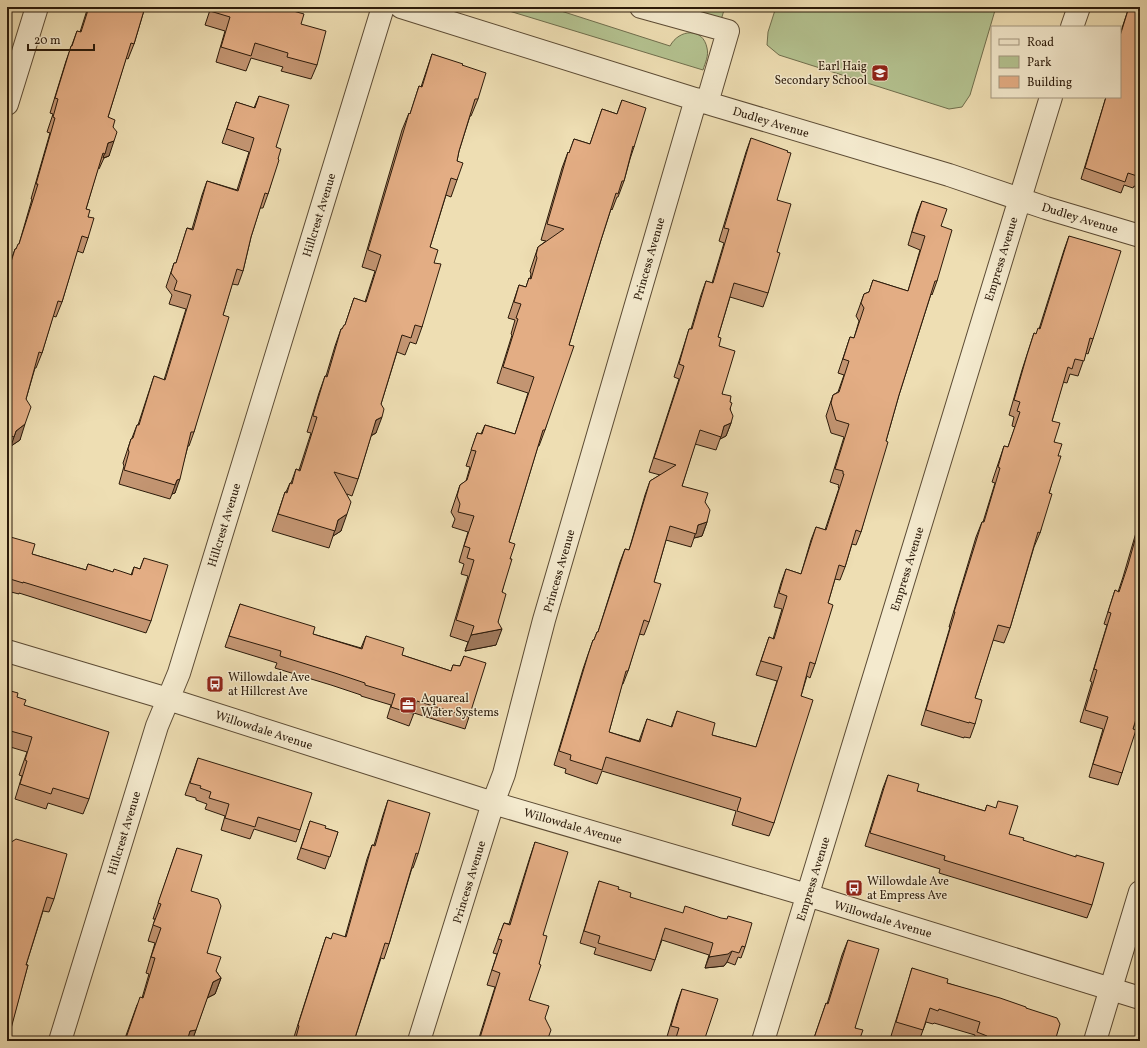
<svg xmlns="http://www.w3.org/2000/svg" width="1147" height="1048" viewBox="0 0 1147 1048" font-family="Vollkorn,serif">
<style>
.green{fill:#b4c290;stroke:#706e4d}
.lines{fill:none;stroke-linecap:round;stroke-linejoin:round}
.minor-casing{stroke:#5c4b34;stroke-width:24}
.minor{stroke:#f4eace;stroke-width:22}
.wall{fill:#c39572;stroke:#2b1a0a}
.shaded-wall{fill:#9f795c;stroke:#2b1a0a}
.building{fill:#e3ad84;stroke:#2b1a0a}
.labels{text-anchor:middle;stroke-width:3;stroke-linejoin:round;paint-order:stroke}
.poi-label{font-size:12px;fill:#2b1a0a;stroke:#f4eace;text-anchor:start}
.street-label{font-size:12px;fill:#2b1a0a;stroke:#f4eace}
</style>
<rect width="100%" height="100%" fill="#eedeb3"/>
<filter id="stains"><feTurbulence type="fractalNoise" baseFrequency=".005" numOctaves="4"/><feColorMatrix values="0 0 0 0 .2 0 0 0 0 .09 0 0 0 0 .02 0 0 0 .5 -.17"/></filter>
<radialGradient id="worn" r=".72"><stop offset=".6" stop-color="#630" stop-opacity="0"/><stop offset="1" stop-color="#630" stop-opacity=".3"/></radialGradient>
<path class="green" d="M496 7H563L561 11 670 46C679 29 703 27 707 48 709 56 705 63 703 70Z
M673 7H725L721 20Z
M776 7H996L970 95 962 107 949 109 779 55 767 45 768 32Z"/>
<g class="lines">
<g class="minor-casing">
<path id="minor" d="M401 7 714 105 949 175 1046 208 1140 236
M641 7 728 31 707 103
M1072 27 1079 7
M7 104 37 7
M7 651 168 699 493 803 807 895 1140 998
M60 1041 157 726 179 673 383 7
M419 1041 493 803 504 774 544 620 696 99
M763 1041 1051 97
M1095 1041 1140 892"/>
</g>
<use href="#minor" class="minor"/>
</g>
<path class="wall" d="M88 7H145L134 44 128 59 126 58 108 117 113 127 109 156 104 158 99 169 98 168 86 209 88 217V238L83 253 77 251 62 302 56 317 53 316 42 353 36 368H35L26 399 20 440 11 446 9 452 7 451V272L15 249H16L19 244 32 199H31L50 133 47 132 53 114 50 113 66 61 77 31 80 32Z
M211 7H279L301 24 317 65 311 79 281 71 283 67 251 58 246 71 216 62 225 31 205 25Z
M1129 7H1140V178L1137 187 1134 186 1133 188 1124 185 1121 193 1081 179 1106 97H1120V34Z
M432 54 462 65 478 99 471 116H470L459 151 457 161V180L451 197 446 195 430 247 434 263 422 327 416 344 410 342 405 355 397 352 381 404 376 433 371 436 358 479 352 496 347 494 341 531 333 536 329 548 272 531 285 492H286L290 483H291L296 469 299 470 311 433 307 432 308 429 319 393 325 376H326L335 346 341 329H342L345 325 354 298 365 302 375 271 362 267 402 130 409 113 410 114 419 86 421 87Z
M259 96 276 147 278 159 268 194 263 208H260L251 237 243 271 238 285 232 284 223 315 194 432 189 446H188L175 493 172 494 170 499 119 484 124 466 123 463 131 439 132 438 137 425H138L154 376 164 380 186 309 169 304 172 295 166 287 174 263H176L187 228 192 229 202 195 207 181 237 190 249 152 222 143 236 102 254 108Z
M622 100 634 147 630 159 624 181 618 197H617L612 210 611 209 601 240 569 345 545 430 539 446H538L509 542 510 559 502 592 498 622 496 645 465 651 468 642 450 636 468 576 461 574 464 564 459 562 468 532 452 527 455 519 451 512 460 485 466 481 470 467 466 466 477 433 481 434 485 425 515 434 528 393 497 383 512 335 511 334 515 320 508 318 519 285 526 287 529 278 530 279 531 274 530 271 538 247 546 241 541 240 562 168 568 152 569 153 574 139 590 144 602 109 617 114Z
M751 138 777 200V252L768 293 763 307 730 297 718 337 722 394 730 402 731 423 726 436 720 439 716 450 695 444 682 486 705 502 707 522 702 536 694 538 691 547 666 540 654 582 649 622 644 635 639 634 628 671 623 684H622L609 732 639 741 647 719 671 727 677 711 712 735 756 747 777 681 756 675 769 637 773 639 782 609 774 607 781 583 786 569 801 574 811 540 816 527 825 530 839 488 838 487 839 485 830 482 844 437 831 433 826 416 833 395 838 392 844 375 838 373 850 337 854 338 859 321 856 316 859 308 864 294 869 292 873 280 908 291 920 250 908 245 917 214 922 201 941 226 937 281 932 295 931 294 899 395 886 441 861 532 856 545 852 544 845 567 840 580 835 579 828 603 815 664 810 678 807 676 801 696 774 823 769 836 732 825 736 811 602 771 597 784 565 773 566 769 554 765 583 669 593 640H594L597 632H598L620 562 625 549 629 550 645 495 650 481 660 475 649 472 679 379 674 377 685 342 689 329H691L701 295 706 281 712 283 724 243 719 241 746 152Z
M1069 236 1093 339 1088 354 1086 353 1078 376 1070 374 1067 383 1063 382 1052 421 1054 442 1058 456 1040 533 1034 547 1010 628 1004 643 993 640 975 698V724L970 738 964 737V738L921 725 950 627H949L976 537 982 522H983L995 483 992 482 1004 446 1008 447 1015 427 1012 426 1014 417 1009 415 1022 370 1034 333 1036 334 1039 329 1064 250Z
M1140 519V706L1133 729 1122 773 1118 785 1089 777 1103 729 1080 722 1092 682 1090 681 1107 625 1104 624 1115 590 1118 592 1123 577Z
M7 536 32 554 86 570 88 564 113 572 131 575 134 567 140 569 144 558 151 621 146 633 19 593V594L7 591Z
M240 604 313 634 361 648 366 636 402 655 451 671 453 665 460 666 464 656 469 717 465 729 414 713 409 726 387 718 391 705 361 696V695L331 685 275 668 277 663 225 647Z
M7 690 17 697 24 705 89 799 83 814 48 803 46 809 15 799 22 776 19 775 27 752 7 746Z
M198 758 300 830 296 842 254 829 250 839 221 830 225 816 205 809 207 804 196 800V798L185 795Z
M888 775 917 791 985 811 987 805 1009 834 1023 840 1092 905 1087 918 939 873 940 869 865 846 883 788Z
M388 800 418 854 413 868H412L389 944 384 959 381 958 354 1041H294V1040H293L321 952 326 937 331 939 345 937 367 859 372 845H374L383 815Z
M310 821 325 828 338 832 325 869 297 859Z
M535 842 543 935 539 964 529 1000 545 1018 547 1041H478L495 987 487 985 497 954 493 953 504 923 509 924 530 857Z
M177 848 191 891 207 953 216 971 221 978 215 994 207 998 192 1041H124L137 1005 142 998 149 974 146 973 155 943 148 941 155 919H153Z
M7 851 54 899 49 912 43 911 26 965H28L7 1041Z
M599 881 618 889 630 897 745 947 741 958 738 957 735 965 727 962 724 966 705 968 709 955 662 940 651 971 594 954 596 948 580 943 595 893Z
M848 940 855 1028 859 1041H813L826 1003 827 1004 842 955Z
M912 968 947 983 1026 1008 1055 1041H973L975 1035 934 1023 933 1024 926 1022 919 1041H908L891 1036 908 982Z
M682 989 704 1041H668L666 1040 677 1003Z"/>
<path class="shaded-wall" d="M114 141 109 156 103 158 108 143Z
M382 417 376 433 370 436 376 420Z
M731 423 726 436 720 439 724 426Z
M25 424 20 440 11 446 16 431Z
M180 479 175 493 172 494 177 480Z
M347 514 341 531 333 536 338 520Z
M707 522 702 536 694 538 698 525Z
M502 629 496 645 465 651 471 635Z
M732 951 727 962 724 966 705 968 709 957Z
M221 978 215 994 207 998 213 982Z
M196 1030 192 1041H186L190 1031Z"/>
<path class="building" d="M89 7H145L134 44 131 43 108 117 115 120 113 127 117 132 114 141 108 143 105 154 103 153 86 209 90 210 88 217 94 218 88 238 82 236 62 302 58 301 42 353 39 352 26 399 31 407 25 424 16 431 14 437 7 434V275L15 249H16L18 244H19L38 184H36L55 118 53 117 58 99 55 98 71 46H72L77 31 81 32Z
M212 7H279L304 14 301 24 326 31 317 65 287 57 288 53 255 43 251 56 221 47 230 17 210 11Z
M1129 7H1140V175H1138L1137 176 1128 173 1125 182 1085 168 1106 97H1120V36Z
M432 54 463 64 462 65 486 73 478 99H475L459 151 457 161 463 163 457 180 451 178 430 247 438 250 434 263 441 264 422 327 415 325 411 338 402 335 381 404 384 409 382 417 376 420 358 479 334 472 351 502 347 514 338 520 335 531 278 514 285 492 287 493 290 483 292 484 296 469 300 471 317 417 313 416 314 412 325 376 327 377 341 329H342L344 325H345L354 298 366 302 381 255 368 250 409 113 410 114 419 86 422 87Z
M259 96 289 105 276 147 281 149 278 159 279 160 268 194 265 193 251 237 243 271 237 269 223 315 229 317 194 432H191L180 479 177 480 175 485 124 470 129 452 128 449 131 439 133 438 137 425H139L154 376 165 380 191 295 174 290 177 281 171 273 174 263H176L187 228 193 230 207 181 238 191 254 138 227 129 236 102 255 108Z
M622 100 646 108 634 147 633 146 624 181H622L618 194 616 193 601 240 569 345 574 346 545 430H543L509 542 515 544 510 559H512L502 592 506 594 498 622 502 629 471 635 474 626 456 620 474 560 467 558 470 548 464 546 474 516 458 512 460 504 457 496 460 485 467 480 476 451 471 450 477 433 482 434 485 425 515 434 534 377 503 367 518 319 516 318 521 304 514 302 519 285 526 287 529 278 531 279 537 258 536 255 538 247 564 229 547 224 568 152 569 153 574 139 590 144 602 109 617 114Z
M751 138 788 151 787 152 791 153 777 200 791 204 777 252 780 253 768 293 734 283 718 337 721 338 719 346 735 351 722 394 731 396 730 402 732 403 730 409 733 416 731 423 724 426 721 437 700 430 682 486 708 493 705 502 710 510 707 522 698 525 696 534 670 526 654 582 661 584 649 622 644 620 628 671H626L609 732 640 742 647 719 672 727 677 711 715 723 712 735 756 747 782 667 761 661 769 637 774 639 787 596 779 593 786 569 801 574 816 527 826 530 844 474H843V471L835 469 849 424 836 420 831 403 833 395 839 392 849 361 843 359 850 337 854 338 864 308 861 303 864 294 869 292 873 280 908 291 925 236 912 232 922 201 947 209 941 226 952 230 937 281H935L899 395 886 441 888 442 861 532 856 530 845 567 839 565 828 603 833 605 815 664 810 662 801 696 813 700 774 823 737 811 741 798 606 757 602 770 570 760 571 755 559 751 588 655 593 640H594L597 632H598L625 549 629 550 631 544 650 481 676 465 654 458 684 366 679 364 689 329H692L706 281 713 283 729 229 724 228Z
M1069 236 1121 251 1097 327 1093 339 1090 338 1084 361 1075 359 1072 369 1068 367 1052 421 1060 423 1054 442 1062 444 1058 456H1061L1049 493 1052 494 1040 533 1038 532 1010 628 998 625 975 698 982 700 975 724 969 722V723L926 710 955 612H954L982 522H984L1000 468 998 467 1004 446 1008 447 1020 412 1017 411 1020 402 1014 400 1027 355 1034 333 1036 334 1038 328 1040 329Z
M1140 522V706L1133 729 1136 730 1122 773 1093 764 1108 717 1085 710 1097 670 1094 669 1111 613 1108 612 1115 590 1119 592 1128 565Z
M7 536 35 544 32 554 86 570 88 564 113 572 114 569 132 575 134 567 140 569 144 558 168 565 151 621 23 582V583L7 578Z
M240 604 315 627 313 634 362 649 366 636 404 648 402 655 451 671 453 665 460 666 464 656 486 663 469 717 417 701 413 714 391 707 395 694 365 685V683L335 673 280 656 281 651 229 636Z
M7 690 18 693 17 697 26 700 24 705 109 732 89 799 53 788 51 794 20 784 27 761 25 760 32 737 7 730Z
M198 758 312 793 300 830 258 817 255 827 225 818 229 804 209 798 211 792 200 788 201 786 190 783Z
M888 775 919 784 917 791 985 811 987 805 996 808 998 801 1018 806 1009 834 1024 838 1023 840 1076 857V855L1104 863 1092 905 944 860 945 856 870 833Z
M388 800 430 813 418 854 416 853 389 944 385 943 354 1041H295L299 1026 298 1025 326 937 331 939 333 933 346 937 372 845 375 846Z
M310 821 326 826 325 828 338 832 330 857 301 848Z
M16 839 67 854 54 899 47 897 26 965H28L8 1040H7V851L10 843Z
M535 842 568 852 543 935 547 936 539 964 541 965 529 1000 549 1006 545 1018 551 1030 547 1041H479L500 973 492 970 502 940 498 939 504 923 510 925Z
M177 848 202 855 191 891 218 899 221 906 207 953 221 957 216 971 221 978 213 982 196 1030 190 1031 187 1041H125L140 997 143 998 155 958 151 957 161 928 153 925 161 904 158 903Z
M599 881 619 887 618 889 631 893 630 897 683 913 685 906 721 918 727 919 728 916 752 923 745 947 742 946 739 953 732 951 728 954 709 957 713 943 665 928 655 960 598 943 600 936 584 931Z
M848 940 879 949 855 1028 863 1030 859 1041H813L826 1003 828 1004Z
M912 968 948 979 947 983 1000 998 1026 1007V1008L1057 1018 1060 1024 1055 1041H996L987 1038V1036L977 1032 980 1022 939 1009 938 1011 930 1008 923 1030 896 1022Z
M682 989 718 999 704 1041H675L679 1028 671 1026Z"/>
<defs>
<g id="school-square" transform="scale(0.9)"><rect x="-9" y="-9" width="18" height="18" rx="4" fill="#8f2418" stroke="#f4eace"/><path d="M0-5L7-2L0 1L-7-2ZM-4 1L0 2.5L4 1V4Q0 6-4 4Z" fill="#fff"/></g>
<g id="bus-square" transform="scale(0.9)"><rect x="-9" y="-9" width="18" height="18" rx="4" fill="#8f2418" stroke="#f4eace"/><path d="M-5-6H5V4H4V6H2V4H-2V6H-4V4H-5ZM-3.5-4V0h7V-4ZM-3.5 1.2v1.5H-2V1.2ZM2 1.2v1.5H3.5V1.2Z" fill="#fff"/></g>
<g id="office-square" transform="scale(0.9)"><rect x="-9" y="-9" width="18" height="18" rx="4" fill="#8f2418" stroke="#f4eace"/><path d="M-6-3h4V-5.5h4V-3h4V5H-6ZM-1-4.5V-3h2v-1.5ZM-6 0V1H6V0Z" fill="#fff"/></g>
</defs>
<g fill-rule="evenodd">
<use href="#school-square" x="880" y="73"/>
<use href="#bus-square" x="215" y="684"/>
<use href="#office-square" x="408" y="705"/>
<use href="#bus-square" x="854" y="888"/>
</g>
<g class="labels">
<g class="poi-label">
<text x="867" y="70" text-anchor="end">Earl Haig<tspan x="867" dy="14">Secondary School</tspan></text>
<text x="228" y="681">Willowdale Ave<tspan x="228" dy="14">at Hillcrest Ave</tspan></text>
<text x="421" y="702">Aquareal<tspan x="421" dy="14">Water Systems</tspan></text>
<text x="867" y="885">Willowdale Ave<tspan x="867" dy="14">at Empress Ave</tspan></text>
</g>
<g class="street-label">
<text transform="translate(771 122) rotate(17)" y="4">Dudley Avenue</text>
<text transform="translate(319 215) rotate(-73)" y="4">Hillcrest Avenue</text>
<text transform="translate(1080 218) rotate(17)" y="4">Dudley Avenue</text>
<text transform="translate(649 259) rotate(-74)" y="4">Princess Avenue</text>
<text transform="translate(1001 259) rotate(-73)" y="4">Empress Avenue</text>
<text transform="translate(224 525) rotate(-73)" y="4">Hillcrest Avenue</text>
<text transform="translate(907 569) rotate(-73)" y="4">Empress Avenue</text>
<text transform="translate(559 571) rotate(-74)" y="4">Princess Avenue</text>
<text transform="translate(264 730) rotate(18)" y="4">Willowdale Avenue</text>
<text transform="translate(573 826) rotate(16)" y="4">Willowdale Avenue</text>
<text transform="translate(124 833) rotate(-73)" y="4">Hillcrest Avenue</text>
<text transform="translate(813 879) rotate(-73)" y="4">Empress Avenue</text>
<text transform="translate(469 882) rotate(-73)" y="4">Princess Avenue</text>
<text transform="translate(883 919) rotate(17)" y="4">Willowdale Avenue</text>
</g>
</g>
<rect width="1147" height="1048" fill="none" stroke="#eedeb3" stroke-width="24"/>
<rect x="8" y="8" width="1131" height="1032" fill="none" stroke="#2b1a0a" stroke-width="2"/>
<rect x="12" y="12" width="1123" height="1024" fill="none" stroke="#2b1a0a"/>
<rect x="991" y="26" width="130" height="72" fill="#f4eace" stroke="#a49780"/>
<rect x="999" y="39" width="20" height="6" fill="#f4eace" stroke="#a49780"/>
<text x="1027" y="46" font-size="12" fill="#2b1a0a">Road</text>
<rect x="999" y="56" width="20" height="12" fill="#b4c290" stroke="#a49780"/>
<text x="1027" y="66" font-size="12" fill="#2b1a0a">Park</text>
<rect x="999" y="76" width="20" height="12" fill="#e3ad84" stroke="#a49780"/>
<text x="1027" y="86" font-size="12" fill="#2b1a0a">Building</text>
<path d="M28 44v6h66v-6" fill="none" stroke="#2b1a0a" stroke-width="2"/>
<text x="34" y="44" font-size="12" fill="#2b1a0a" stroke="#f4eace" stroke-width="3" paint-order="stroke">20 m</text>
<rect width="100%" height="100%" filter="url(#stains)"/>
<rect width="100%" height="100%" fill="url(#worn)"/>
</svg>
